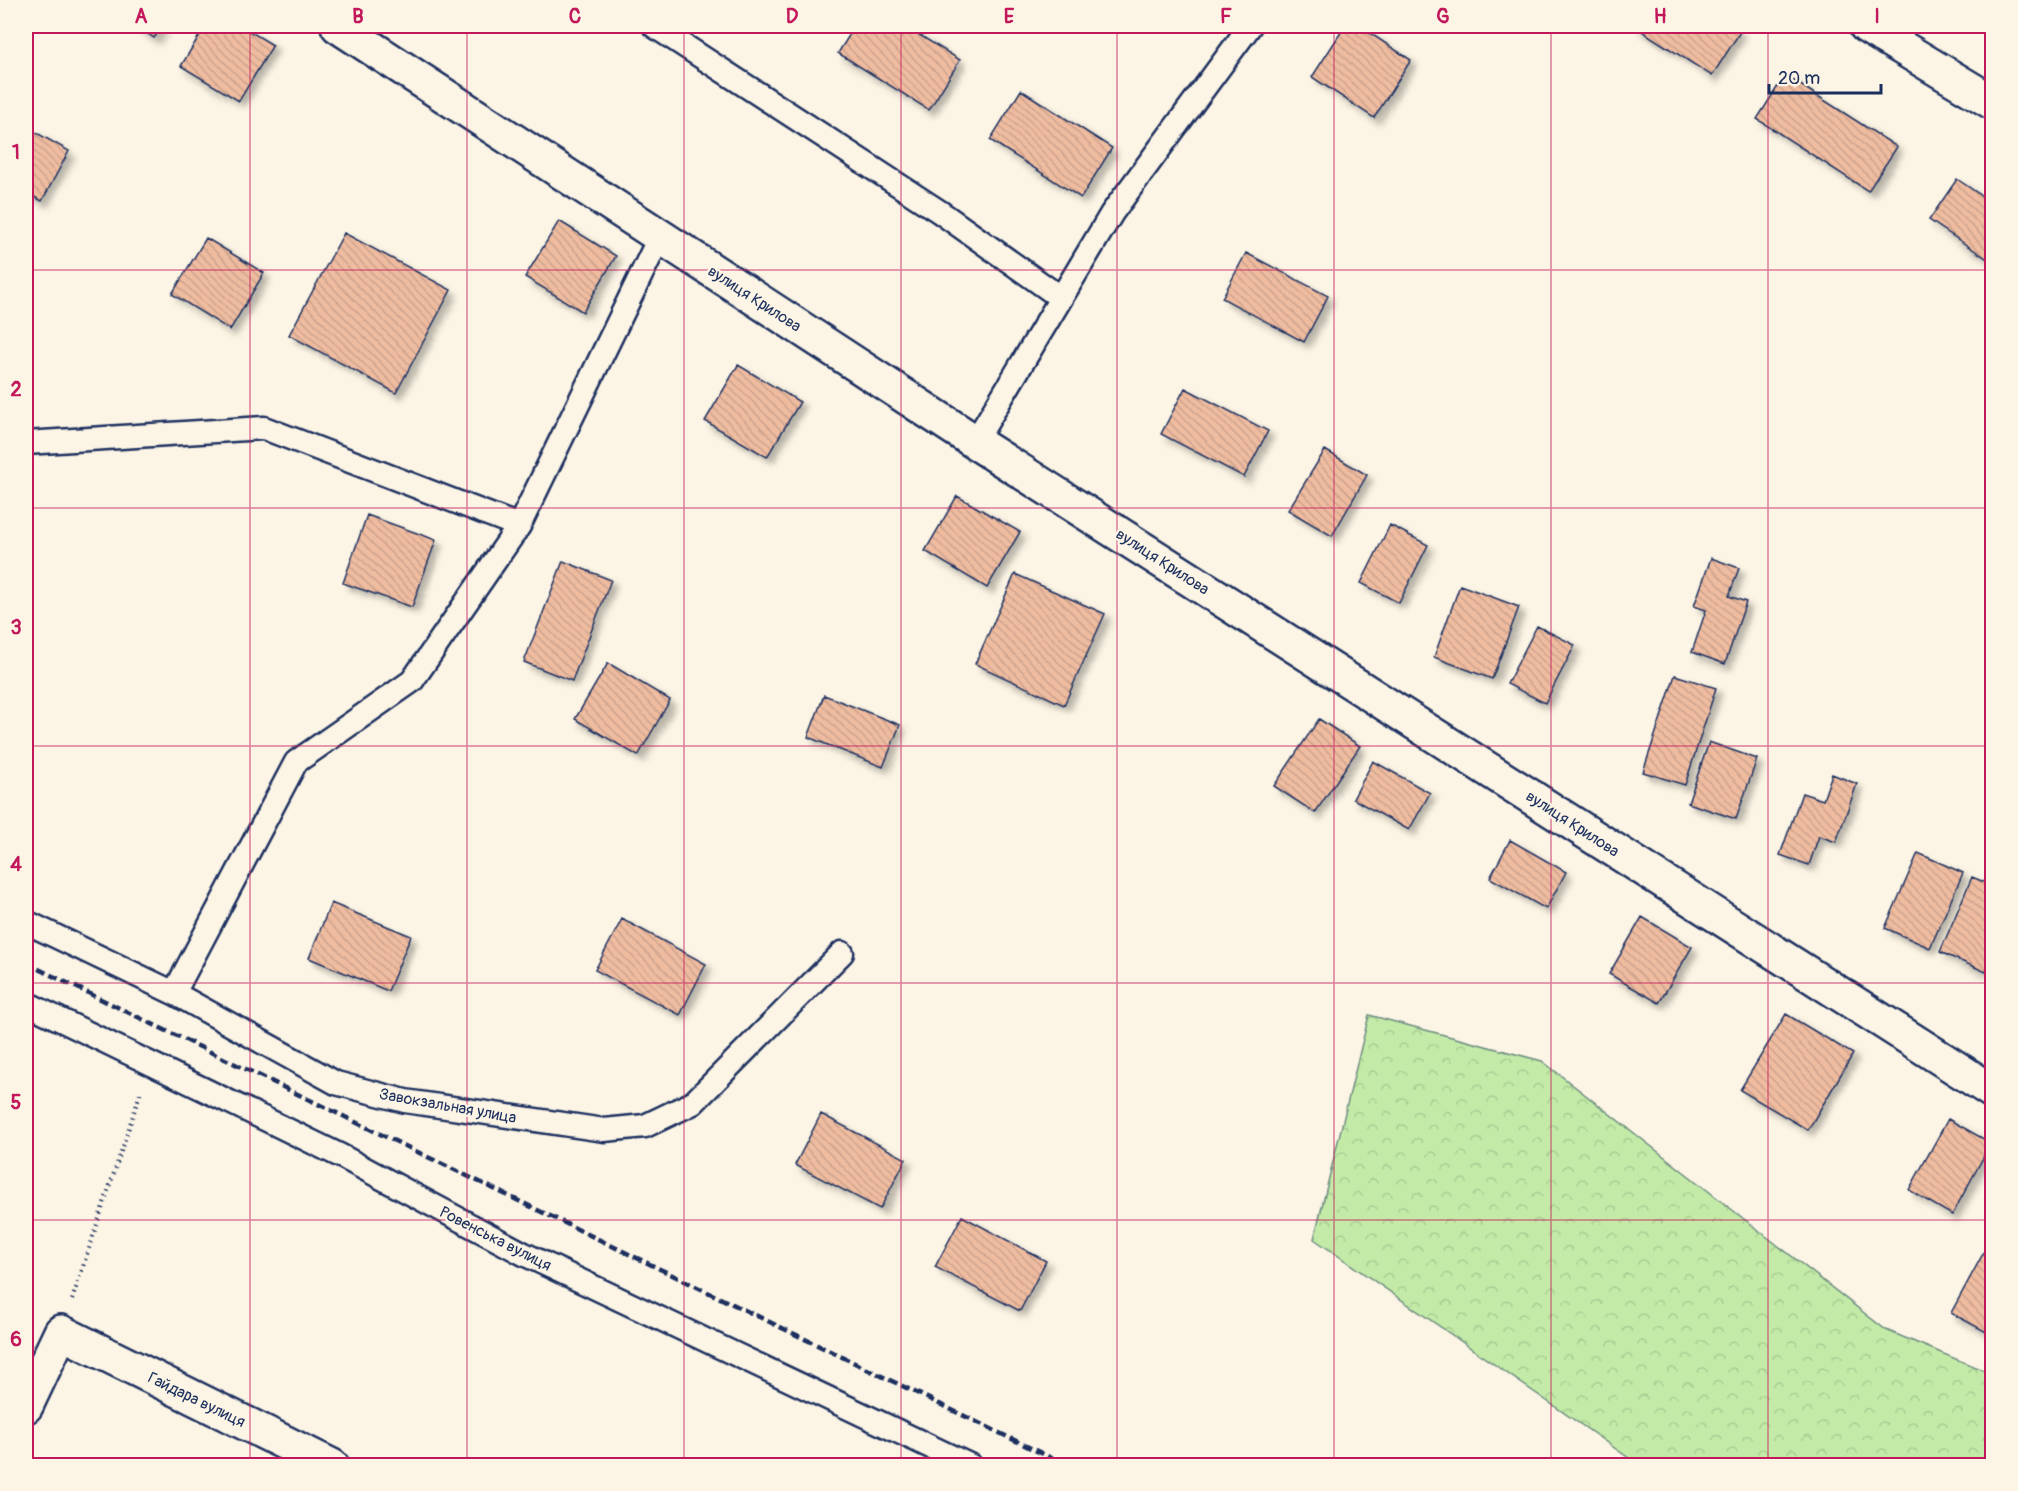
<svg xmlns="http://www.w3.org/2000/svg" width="2018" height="1491" viewBox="0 0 2018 1491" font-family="Pangolin,sans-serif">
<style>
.forest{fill:url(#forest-crowns);stroke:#6f8d82;stroke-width:1.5}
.building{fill:url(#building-back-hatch);stroke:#1b2f5e;stroke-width:1.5;filter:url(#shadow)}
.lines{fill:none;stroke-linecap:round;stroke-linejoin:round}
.lane-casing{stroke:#1b2f5e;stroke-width:27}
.street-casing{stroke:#1b2f5e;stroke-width:38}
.path{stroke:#1b2f5e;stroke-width:4;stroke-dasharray:1.5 4.5;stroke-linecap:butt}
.lane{stroke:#fcf5e5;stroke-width:22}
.street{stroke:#fcf5e5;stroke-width:33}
.rail{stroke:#1b2f5e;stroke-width:4.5;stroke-dasharray:9 4.5;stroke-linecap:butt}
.grid{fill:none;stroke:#c2185b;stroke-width:1.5;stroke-opacity:0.55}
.labels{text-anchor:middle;stroke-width:4.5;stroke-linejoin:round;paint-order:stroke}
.street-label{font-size:16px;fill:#1b2f5e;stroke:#fcf5e5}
.neatline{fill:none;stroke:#c2185b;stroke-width:2}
.grid-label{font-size:20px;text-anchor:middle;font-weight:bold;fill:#c2185b}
</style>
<defs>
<pattern id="forest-crowns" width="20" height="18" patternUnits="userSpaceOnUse" patternTransform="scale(1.5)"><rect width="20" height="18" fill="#c3eba7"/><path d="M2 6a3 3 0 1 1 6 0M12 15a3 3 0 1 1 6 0" fill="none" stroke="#a7ca92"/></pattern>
<pattern id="building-back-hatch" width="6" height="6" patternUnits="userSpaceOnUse" patternTransform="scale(1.5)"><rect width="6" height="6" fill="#efbca0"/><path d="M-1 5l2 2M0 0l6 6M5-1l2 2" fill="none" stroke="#cca28c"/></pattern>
<filter id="shadow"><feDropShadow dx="5.5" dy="5.5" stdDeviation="3" flood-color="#0004"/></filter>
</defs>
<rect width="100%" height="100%" fill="#fcf5e5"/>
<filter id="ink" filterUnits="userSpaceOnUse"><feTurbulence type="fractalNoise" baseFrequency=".0167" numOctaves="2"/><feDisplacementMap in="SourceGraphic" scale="12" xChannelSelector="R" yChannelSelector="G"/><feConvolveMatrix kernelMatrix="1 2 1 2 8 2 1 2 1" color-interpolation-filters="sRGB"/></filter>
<g filter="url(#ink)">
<path class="forest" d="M1369 1015 1542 1061 1886 1330 1992 1374V1465H1639L1314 1239Z"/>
<path class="building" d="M136 26H163L154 38Z
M205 26H241L273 45 239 101 181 66Z
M855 26H905L960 60 929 110 838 53Z
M1345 26H1359L1411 60 1374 118 1312 77Z
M1634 26H1731L1740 32 1712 76Z
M1785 75 1897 147 1868 191 1757 119Z
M1021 90 1112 148 1081 198 990 140Z
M26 127 69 151 42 201 26 193Z
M1957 179 1992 203V262L1929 220Z
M559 221 616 256 583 312 525 277Z
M344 233 451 290 396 393 289 335Z
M206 238 264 273 230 330 172 294Z
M1246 253 1328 296 1304 342 1222 298Z
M738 365 800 402 767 457 705 421Z
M1185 388 1268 431 1244 477 1161 434Z
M1325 450 1367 475 1332 536 1288 510Z
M957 496 1020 532 987 588 925 551Z
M367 515 436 540 412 607 343 583Z
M1390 525 1428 545 1399 603 1361 583Z
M1711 558 1739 568 1729 596 1746 602 1725 664 1692 652 1706 610 1694 606Z
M563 561 611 580 572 681 524 662Z
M1015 574 1105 614 1064 705 975 664Z
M1460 585 1519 607 1492 679 1434 657Z
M1537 626 1575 645 1545 703 1507 684Z
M608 663 670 700 638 756 575 719Z
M1675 675 1716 688 1685 785 1643 772Z
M824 695 900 725 883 767 808 737Z
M1319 719 1360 746 1315 813 1274 786Z
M1709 742 1757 759 1736 819 1688 803Z
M1373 761 1430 793 1409 830 1353 799Z
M1832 774 1857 784 1836 842 1819 836 1809 865 1780 855 1802 793 1823 800Z
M1510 840 1566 872 1546 909 1490 878Z
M1918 853 1963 873 1930 948 1885 928Z
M1972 877 1992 885V956L1986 972 1940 952Z
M331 903 411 936 388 991 309 958Z
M1642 917 1692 947 1659 1003 1609 974Z
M622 919 706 964 680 1015 595 970Z
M1786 1014 1853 1054 1808 1130 1740 1090Z
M821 1114 906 1159 880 1209 795 1165Z
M1948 1119 1991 1143 1952 1215 1909 1190Z
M962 1216 1046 1261 1020 1311 935 1267Z
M1992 1237V1335L1951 1313Z"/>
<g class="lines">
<g class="lane-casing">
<path id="lane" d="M654 26 940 212 1061 298
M975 442 1112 213 1250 26
M26 443 264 428 519 526
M26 922 174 993 336 1083 405 1101 604 1130 645 1126 693 1103 842 953
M174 993 296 762 412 681 519 526 660 236
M26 1003 341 1156 524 1254 971 1466"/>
</g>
<g class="street-casing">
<path id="street" d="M338 26 975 442 1992 1091
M1866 26 1992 102
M26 1406 61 1332 332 1466"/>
</g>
<path class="path" d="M72 1300 141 1091"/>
<use href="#lane" class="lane"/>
<use href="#street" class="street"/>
<path class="rail" d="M26 963 1068 1466"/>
</g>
</g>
<path class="grid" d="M250 26V1466M467 26V1466M684 26V1466M901 26V1466M1117 26V1466M1334 26V1466M1551 26V1466M1768 26V1466M26 270H1992M26 508H1992M26 746H1992M26 983H1992M26 1220H1992"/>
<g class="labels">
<g class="street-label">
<text transform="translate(755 298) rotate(33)" y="6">вулиця Крилова</text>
<text transform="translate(1163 561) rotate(33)" y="6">вулиця Крилова</text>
<text transform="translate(1573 823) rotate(33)" y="6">вулиця Крилова</text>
<text transform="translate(448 1105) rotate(10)" y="6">Завокзальная улица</text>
<text transform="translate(496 1238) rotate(27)" y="6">Ровенська вулиця</text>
<text transform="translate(197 1399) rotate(26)" y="6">Гайдара вулиця</text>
</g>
</g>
<rect width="2018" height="1491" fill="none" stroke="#fcf5e5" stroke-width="66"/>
<path d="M1769 84v9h112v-9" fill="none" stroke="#1b2f5e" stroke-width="3"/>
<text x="1778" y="84" font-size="18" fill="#1b2f5e" stroke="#fcf5e5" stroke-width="4.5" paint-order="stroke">20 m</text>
<rect x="33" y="33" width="1952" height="1425" class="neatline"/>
<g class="grid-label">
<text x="141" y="23">A</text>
<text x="358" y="23">B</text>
<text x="575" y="23">C</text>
<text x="792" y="23">D</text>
<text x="1009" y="23">E</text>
<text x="1226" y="23">F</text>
<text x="1443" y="23">G</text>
<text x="1660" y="23">H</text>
<text x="1877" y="23">I</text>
<text x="16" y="159">1</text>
<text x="16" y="396">2</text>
<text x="16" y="634">3</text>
<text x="16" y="871">4</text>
<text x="16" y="1109">5</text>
<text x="16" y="1346">6</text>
</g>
</svg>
